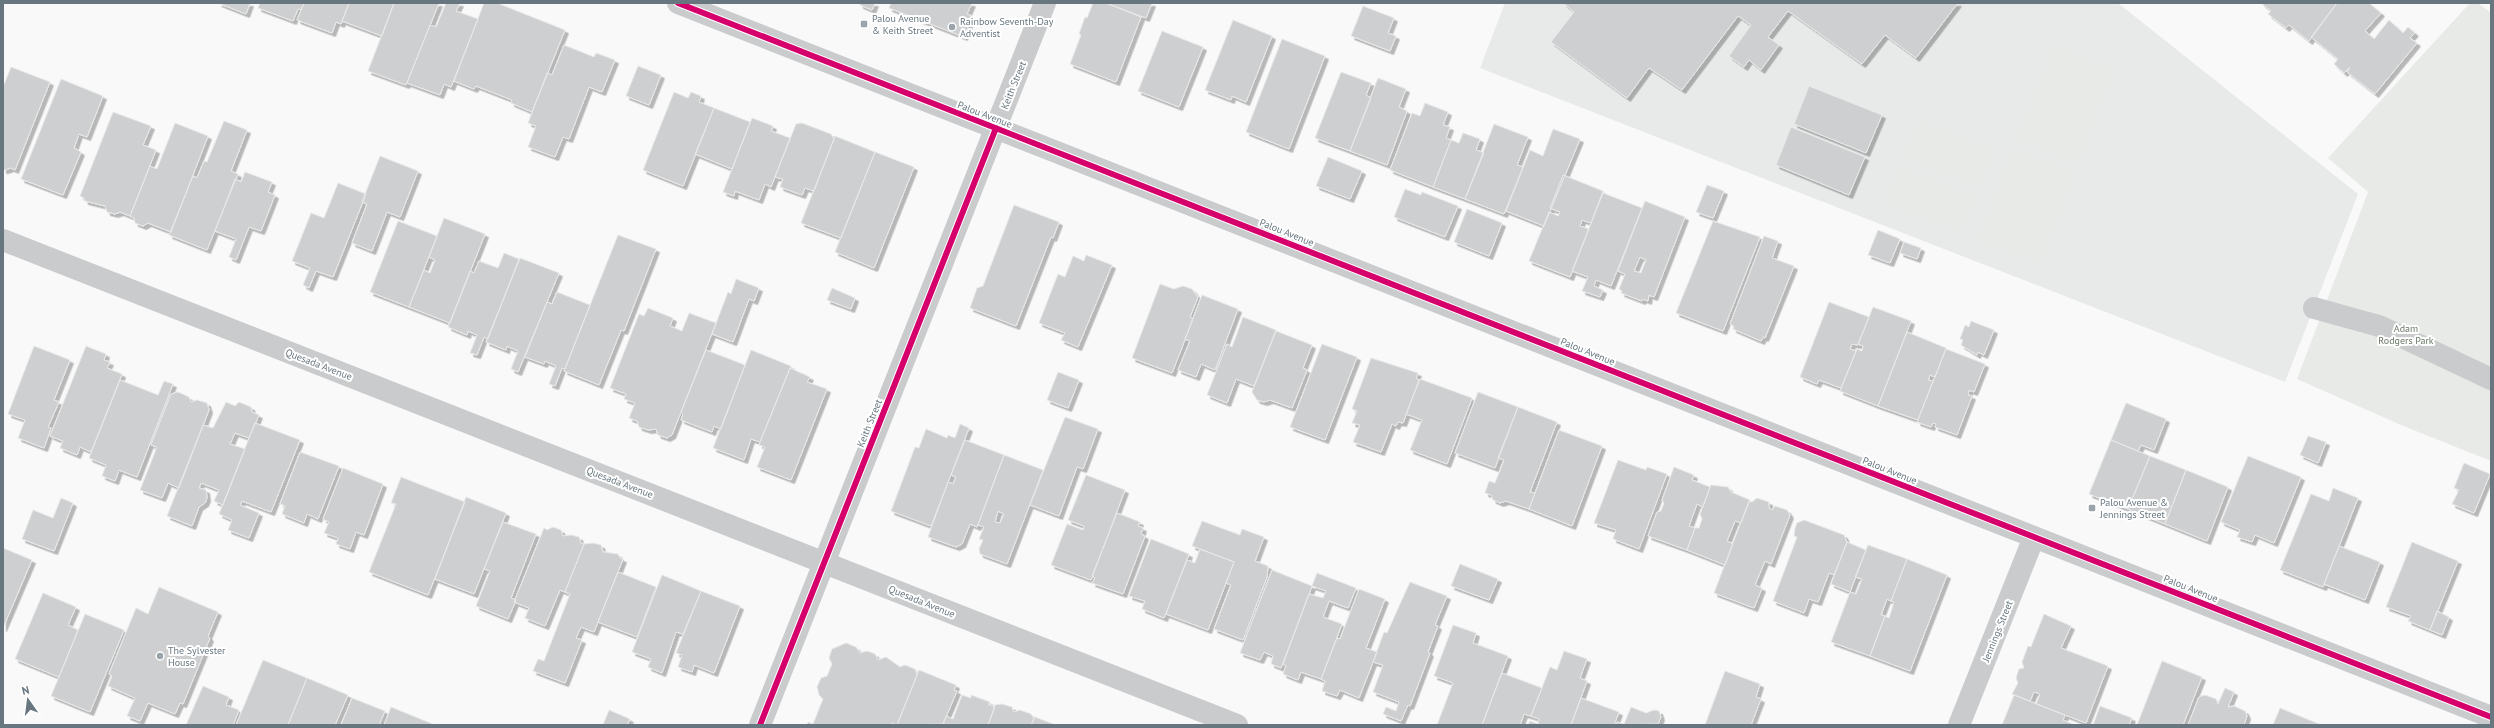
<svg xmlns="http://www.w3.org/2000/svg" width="2494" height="728" viewBox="0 0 2494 728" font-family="'PT Sans',sans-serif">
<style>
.built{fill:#e8e9e9}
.green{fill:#e8eae7}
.building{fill:#cdcfd0;stroke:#e8e8e8;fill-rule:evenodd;filter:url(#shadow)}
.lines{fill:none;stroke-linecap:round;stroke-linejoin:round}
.minor{stroke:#cacbcc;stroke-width:22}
.cycleway-casing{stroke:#fff;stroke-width:8}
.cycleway{stroke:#d6006c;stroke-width:6}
.poi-dot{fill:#9aa4aa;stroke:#fff;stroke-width:1.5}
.labels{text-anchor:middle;stroke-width:4;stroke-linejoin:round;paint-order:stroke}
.poi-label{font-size:10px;fill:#67767f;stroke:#fff;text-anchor:start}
.street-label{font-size:10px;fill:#67767f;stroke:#fff}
.park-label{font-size:10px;fill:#6a7866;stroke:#fff}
</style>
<defs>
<filter id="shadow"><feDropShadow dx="3.5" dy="3.5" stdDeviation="0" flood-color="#0004"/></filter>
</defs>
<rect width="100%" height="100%" fill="#f9f9f9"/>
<path class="built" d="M1505 3H2118L2358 194 2285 382 1480 68Z"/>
<path class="green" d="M2470 3H2478L2491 13V461L2401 425 2297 379 2368 192 2328 158Z
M2054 46 2115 70 2078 164 2017 140Z
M1918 120 1994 149 1980 189 1904 158Z
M2013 148 2076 173 2041 264 1977 241Z
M1898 167 1976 197 1961 232 1884 203Z"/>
<path class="building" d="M218 3H250L246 14Z
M260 3H304L301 10 298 9 293 21 258 8Z
M304 3H349L341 24 336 22 332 33 297 20Z
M349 3H394L382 36 342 21Z
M394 3H439L406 85 368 71Z
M446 3H460L456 11 478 19 451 87 444 84 440 95 407 83 430 25 436 27Z
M484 3H497L565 30 532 112 511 103 512 100 476 86 474 89 454 81Z
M860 3H875L872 10 860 5Z
M891 3H972L967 14 972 16 964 37 889 8Z
M1093 3H1106L1141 17 1116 82 1070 64 1081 35 1079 34 1085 17 1087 18Z
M1106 3H1152L1146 18Z
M1563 3H1958L1916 58 1885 35 1862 64 1788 11 1768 37 1779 45 1761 70 1749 60 1744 67 1729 56 1751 25 1738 16 1682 90 1649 68 1627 98 1551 42 1574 12Z
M2261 3H2337L2309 41 2289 25 2286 28 2268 14 2271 11Z
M2337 3H2369L2381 13 2365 31 2374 39 2389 20 2403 33 2408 27 2415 33 2410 38 2417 43 2375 94 2347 72 2350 67 2344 73 2334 64 2338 59 2311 37Z
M1363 6 1394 18 1388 33 1396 36 1390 51 1351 36Z
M1233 20 1272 36 1246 102 1232 96 1231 100 1205 90Z
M1162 31 1203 47 1179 107 1138 91Z
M1282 39 1325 56 1289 149 1246 132Z
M564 45 594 57 596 53 615 60 602 92 589 87 569 139 563 137 555 157 528 147 536 126 528 123 547 73 552 75Z
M638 66 661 75 649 105 626 96Z
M11 67 50 82 15 170 11 168 5 170H3V87Z
M1341 72 1371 83 1366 95 1371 98 1350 151 1315 138Z
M1378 78 1406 89 1399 107 1407 111 1387 165 1350 151Z
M61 79 103 96 87 137 79 134 74 148 81 152 63 195 21 179Z
M1809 86 1882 115 1866 153 1794 124Z
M674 92 688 98 691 92 701 96 699 102 714 108 683 186 643 170Z
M1425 103 1448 112 1443 125 1450 127 1446 138 1451 140 1433 187 1390 170 1412 113 1420 116Z
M714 108 750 122 732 169 695 154Z
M113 112 151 126 143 145 156 150 130 216 120 212 115 214 107 212 105 206 85 201 84 198 80 196Z
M752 118 773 126 771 131 790 138 771 187 765 184 759 200 735 191 734 196 723 192Z
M224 121 247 130 231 171 238 174 207 250 169 235 193 176 197 178 204 161 207 162Z
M175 123 208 136 171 232 148 223 143 226 135 223 134 218 130 216 150 166 157 169Z
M802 123 831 134 834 139 814 191 805 188 802 195 780 187 783 179 775 177 796 124Z
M1494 124 1528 137 1517 165 1523 167 1504 214 1465 199Z
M1791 127 1865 157 1849 195 1776 165Z
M1553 129 1580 139 1544 226 1506 211 1530 150 1543 156Z
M1463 133 1480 139 1476 150 1484 153 1465 199 1433 187 1451 140 1459 143Z
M835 136 875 152 841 238 801 223Z
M875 152 914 167 874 268 835 252Z
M380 156 418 171 400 217 387 212 372 251 352 243 367 204 362 202Z
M1328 157 1362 171 1350 199 1316 186Z
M245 172 272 182 268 192 275 195 261 231 249 227 236 260 229 257 236 239 215 231 235 179 241 182Z
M1563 175 1603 191 1591 223 1582 220 1580 226 1589 229 1570 277 1529 261 1549 212 1558 216 1560 212 1550 208Z
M338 183 366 194 333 277 316 271 309 288 303 285 310 268 292 261 311 213 324 218Z
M1707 185 1724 191 1713 218 1696 212Z
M1405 189 1421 195 1422 192 1458 206 1445 237 1394 217Z
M1603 193 1642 208 1611 286 1596 280 1594 286 1603 290 1600 297 1582 291 1588 277 1572 271Z
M1645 201 1685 217 1654 297 1649 295 1648 301 1643 299 1642 301 1621 293 1622 291 1619 289 1625 274 1618 271ZM1640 257 1646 260 1641 273 1634 271Z
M1014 205 1059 222 1053 238 1051 237 1016 326 970 308 977 288 983 286Z
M1467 209 1502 223 1489 256 1454 242Z
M444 218 485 234 450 323 409 307 424 270 430 273 435 260 429 257Z
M398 221 437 236 409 307 370 292Z
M1713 221 1760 237 1723 331 1676 313Z
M1878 230 1900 239 1890 263 1868 255Z
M618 235 656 249 624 331 621 330 599 385 564 371Z
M1764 236 1778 241 1772 258 1794 266 1765 338 1763 337 1761 341 1733 329 1734 326 1730 324Z
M1904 242 1921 248 1917 259 1900 253Z
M504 253 519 259 488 339 484 337 477 355 470 353 477 335 468 331 467 335 448 327 470 271 474 273 479 261 498 268Z
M1086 255 1112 265 1078 347 1061 340 1065 333 1039 323 1058 274 1065 277 1073 256 1084 261Z
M520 258 559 273 518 372 511 369 518 351 507 346 506 350 486 342Z
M736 279 759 288 754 301 749 299 733 342 712 334 728 292 731 294Z
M1160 284 1174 289 1183 286 1192 289 1198 297 1190 317 1193 319 1172 373 1132 358Z
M832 288 855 298 851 309 827 300Z
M557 292 590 305 565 369 562 368 555 386 549 384 556 366 545 361 544 364 525 357 547 302 552 304Z
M1202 295 1238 309 1215 370 1201 364 1196 377 1178 370 1190 341 1185 339Z
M1829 302 1869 317 1858 345 1852 344 1850 349 1856 351 1841 388 1819 380 1817 384 1800 377Z
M1873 307 1911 321 1878 406 1840 391 1857 349 1862 351 1863 346 1858 344Z
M648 308 673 318 670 326 682 331 689 313 716 323 672 435 667 438 658 435 656 429 648 430 639 427 637 421 629 418 635 403 624 399 626 394 610 388 639 314 644 316Z
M1243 317 1276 330 1254 386 1236 379 1227 403 1207 395 1227 344 1232 347Z
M1971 321 1994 330 1984 355 1978 352 1977 355 1961 345 1963 340 1960 339 1965 325 1969 327Z
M1276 331 1312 345 1303 368 1307 370 1292 408 1270 400 1264 402 1257 400 1252 392Z
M1907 332 1946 348 1935 377 1930 375 1928 380 1933 381 1918 420 1878 406Z
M1322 344 1357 357 1325 440 1290 427Z
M34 346 70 360 54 400 59 402 48 427 51 428 44 448 18 438 25 420 8 414Z
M86 346 106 354 104 360 110 362 107 368 122 374 91 452 80 447 77 455 60 448 63 441 50 436Z
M1946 349 1985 364 1974 392 1969 390 1968 395 1972 396 1957 435 1935 427 1936 424 1933 423 1931 427 1917 422Z
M706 350 745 365 721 429 714 426 712 432 681 420 683 414 681 412Z
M751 350 791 366 760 442 751 439 744 460 713 448Z
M1371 358 1418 373 1416 378 1419 380 1403 423 1398 422 1396 426 1392 424 1381 452 1353 442 1360 425 1352 423 1357 411 1352 409Z
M790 368 810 377 807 382 827 389 791 480 757 467 765 447 759 445 760 442Z
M1058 372 1079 380 1068 408 1047 400Z
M1420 379 1472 398 1447 464 1410 450 1422 420 1406 414Z
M120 380 158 395 164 381 173 384 137 477 119 470 115 481 102 476 106 465 89 458Z
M178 392 189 397 191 402 197 400 207 403 209 410 179 488 168 483 162 498 140 490 157 447 151 445 171 394Z
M1478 392 1518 407 1495 468 1455 453Z
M226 402 235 406 239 402 251 407 252 412 259 415 249 438 235 433 230 444 245 449 223 505 214 501 219 490 201 483 199 488 206 490 207 498 205 503 199 507 192 526 167 516 203 425 213 428Z
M2126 403 2166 419 2154 450 2141 445 2138 451 2111 440Z
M1518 407 1557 422 1530 492 1535 493 1529 509 1506 501 1500 503 1493 500 1491 495 1485 493 1489 481 1495 483 1504 460 1498 458Z
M1065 417 1098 429 1083 469 1077 467 1059 516 1030 505Z
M255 423 300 440 271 512 242 501 240 505 259 513 249 538 228 530 232 520 219 514Z
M960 424 969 428 931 526 891 511 915 447 919 448 926 429 947 438 948 435 955 438Z
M1559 430 1602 446 1572 526 1529 509Z
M2308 436 2326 442 2318 463 2300 455Z
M965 440 1004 455 977 527 970 524 962 544 956 547 928 537 948 482 953 484 956 477 951 475Z
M2111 440 2150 456 2128 509 2089 494Z
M300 452 339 466 318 519 307 514 304 523 282 514 285 506 280 504Z
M1004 455 1043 470 1007 564 980 554 979 549 983 540 979 539 984 527 978 525ZM998 511 1004 514 1000 523 995 522Z
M2150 456 2186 470 2165 524 2128 509Z
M2248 456 2301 477 2274 543 2255 535 2252 542 2237 537 2240 530 2221 522Z
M1618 460 1646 470 1647 467 1667 474 1639 549 1613 539 1616 530 1594 523Z
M2464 463 2490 474 2474 513 2452 504 2459 490 2454 488Z
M1674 467 1694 475 1692 480 1710 487 1703 507 1697 504 1689 526 1695 528 1687 550 1648 536 1657 512 1661 511 1664 503 1662 500Z
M343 468 383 484 364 535 356 532 350 549 336 544 338 538 324 533 329 522 323 519Z
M2186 470 2228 487 2207 541 2165 524Z
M1086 475 1125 490 1091 580 1051 565 1067 524 1083 530 1084 526 1068 520Z
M401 477 465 502 428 595 369 572 396 504 391 503Z
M1711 485 1728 487 1731 492 1750 500 1741 523 1735 521 1727 541 1733 544 1725 565 1687 550 1695 528H1699L1702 519 1700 514Z
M2333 488 2358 498 2323 587 2280 570 2311 494 2329 501Z
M466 497 506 513 474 594 435 579Z
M61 498 73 503 54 551 22 539 33 510 53 518Z
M1757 498 1769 502V508L1772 510 1775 506 1787 510 1790 515 1771 564 1765 561 1755 585 1762 588 1754 608 1714 593 1749 501 1752 502Z
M1117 513 1140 522 1138 526 1143 528 1141 534 1145 536 1123 594 1092 583 1095 578 1092 576Z
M1804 520 1844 535 1847 542 1834 575 1829 573 1818 602 1809 599 1804 613 1773 601 1797 537 1794 536 1795 528 1797 523Z
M1202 521 1240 535 1242 529 1264 537 1255 561 1268 566 1267 577 1243 640 1214 629 1231 585 1226 583 1234 562 1192 546Z
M503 522 536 534 511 598 516 600 508 619 476 606 490 571 484 569Z
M553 527 561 530 563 536 571 535 579 537 581 543 584 544 565 592 560 590 545 626 525 618 529 608 514 602 544 528 547 530Z
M1151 539 1189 554 1164 618 1142 609 1145 601 1129 596Z
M1847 542 1866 550 1850 592 1831 584Z
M2412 542 2458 561 2430 630 2408 621 2411 616 2386 607Z
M593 543 601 545 603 552 618 554 620 558 623 559 594 632 581 627 576 638 582 640 565 683 533 671 538 659 544 661 570 594 565 592 584 544Z
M1868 545 1907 559 1891 601 1887 599 1881 615 1885 616 1870 656 1831 642 1850 592 1856 594 1862 579 1855 577Z
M2339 546 2380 562 2365 600 2324 584Z
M3 548 32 560 3 628Z
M1200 549 1234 562 1208 630 1166 614 1187 560 1195 563Z
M1907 559 1947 575 1910 671 1870 656 1885 616 1889 618 1894 602 1891 601Z
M1460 564 1498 579 1489 600 1451 586Z
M1272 570 1312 586 1281 668 1271 664 1273 656 1264 652 1260 660 1240 653Z
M618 572 656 587 637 637 598 622Z
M1317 573 1356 588 1348 608 1329 601 1323 617 1342 624 1321 679 1301 672 1298 680 1283 674 1286 666 1283 664 1309 594 1323 598 1326 591 1312 586Z
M662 575 701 591 683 634 676 632 662 673 648 667 651 659 632 652Z
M1410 582 1447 596 1435 625 1438 626 1428 652 1430 653 1410 706 1408 705 1401 721 1383 714 1386 707 1396 711 1399 702 1373 692 1383 665 1373 662 1384 632 1387 633Z
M159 587 218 612 208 636 210 638 183 704 180 703 175 714 148 703 140 721 127 716 135 698 108 686 112 676 109 674 136 608 148 614Z
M1359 589 1385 599 1366 648 1377 652 1359 698 1340 690 1337 696 1322 691 1325 681 1321 679 1337 638 1340 639Z
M701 591 740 606 714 673 694 665 692 672 678 667 682 655 676 653Z
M43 593 76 607 68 625 78 630 59 677 15 659Z
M2437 611 2449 617 2442 635 2430 630Z
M85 614 124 630 90 712 51 696Z
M2044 614 2071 626 2061 648 2108 666 2086 723 2036 704 2040 694 2034 692 2030 701 2012 694 2018 683 2016 678 2019 669 2024 668 2022 662 2028 646 2031 647Z
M1453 625 1476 633 1473 643 1508 656 1482 725H1437L1453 683 1434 676Z
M846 643 856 647 860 653 867 651 875 654 878 660 886 657 900 667 905 665 915 669 917 675 897 725 892 723 891 725H807L808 722 813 724 823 699 819 695 817 687 821 678 827 676 832 664 829 658 832 649Z
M1564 651 1587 659 1580 678 1587 681 1571 725H1528L1530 721 1538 724 1539 719 1531 716 1550 667 1557 670Z
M263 660 307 678 288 725H236Z
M2162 661 2202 677 2183 725H2137Z
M919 670 956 685 954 690 957 691 943 724 897 725Z
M1725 671 1760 684 1756 697 1761 699 1751 725H1705Z
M1502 673 1542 688 1531 716 1524 714 1520 725H1482Z
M307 678 348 695 335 725H288Z
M203 686 229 697 226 705 239 710 233 725H186Z
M2225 688 2234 692 2228 707 2234 706 2245 711 2247 716 2244 725H2188L2199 697 2205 695 2216 699 2218 704Z
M962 695 971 698V695L990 702 988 704 995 707 988 725 943 724 946 716 953 719Z
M2014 695 2065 715 2063 720 2075 725H2002Z
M352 698 385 711 379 725H341Z
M1581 698 1619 712 1614 725H1571Z
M1002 704 1012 707 1014 712 1020 710 1031 714 1034 719 1031 725H988L995 705Z
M2100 706 2132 718 2129 725H2093Z
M391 707 435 725H384Z
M1631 707 1646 713 1654 710 1659 711 1661 717 1658 724 1616 725 1617 722 1624 724Z
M2280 708 2319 724 2273 725Z
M609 710 630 719 627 725H603Z
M1035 717 1056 725H1031Z"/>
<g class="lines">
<path class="minor" d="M678 3 2491 717
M3 240 1237 725
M2314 308 2379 326 2491 379
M760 725 1045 3
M1959 725 2034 537"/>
<g class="cycleway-casing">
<path id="cycleway" d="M678 3 2491 717
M760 725 996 128"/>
</g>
<use href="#cycleway" class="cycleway"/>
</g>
<g class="poi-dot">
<rect x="860" y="20" width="8" height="8" rx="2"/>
<circle cx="952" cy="27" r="4"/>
<rect x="2088" y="504" width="8" height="8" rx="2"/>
<circle cx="160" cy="656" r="4"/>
</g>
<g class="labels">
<g class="poi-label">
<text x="872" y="22">Palou Avenue<tspan x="872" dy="12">&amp; Keith Street</tspan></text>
<text x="960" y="25">Rainbow Seventh-Day<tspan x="960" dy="12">Adventist</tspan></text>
<text x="2100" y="506">Palou Avenue &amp;<tspan x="2100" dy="12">Jennings Street</tspan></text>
<text x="168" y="654">The Sylvester<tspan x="168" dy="12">House</tspan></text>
</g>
<g class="street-label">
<text transform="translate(1013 85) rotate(-68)" y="4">Keith Street</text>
<text transform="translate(985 114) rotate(21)" y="4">Palou Avenue</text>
<text transform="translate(1287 232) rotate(22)" y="4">Palou Avenue</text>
<text transform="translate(1588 351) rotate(22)" y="4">Palou Avenue</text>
<text transform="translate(319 364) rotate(21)" y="4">Quesada Avenue</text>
<text transform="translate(869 423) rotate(-68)" y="4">Keith Street</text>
<text transform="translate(1890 470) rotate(22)" y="4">Palou Avenue</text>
<text transform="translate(620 482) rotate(21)" y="4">Quesada Avenue</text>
<text transform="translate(2191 588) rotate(22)" y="4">Palou Avenue</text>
<text transform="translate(922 601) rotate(22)" y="4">Quesada Avenue</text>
<text transform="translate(1997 631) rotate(-68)" y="4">Jennings Street</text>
</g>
<g class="park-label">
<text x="2406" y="332">Adam<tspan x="2406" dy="12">Rodgers Park</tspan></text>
</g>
</g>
<rect width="2494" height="728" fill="none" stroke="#67767f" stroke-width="8"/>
<g transform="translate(28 700) rotate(346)" stroke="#ffffff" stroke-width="3" paint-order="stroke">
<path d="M0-3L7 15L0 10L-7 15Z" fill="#67767f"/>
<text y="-6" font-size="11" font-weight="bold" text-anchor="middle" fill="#67767f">N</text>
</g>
</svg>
